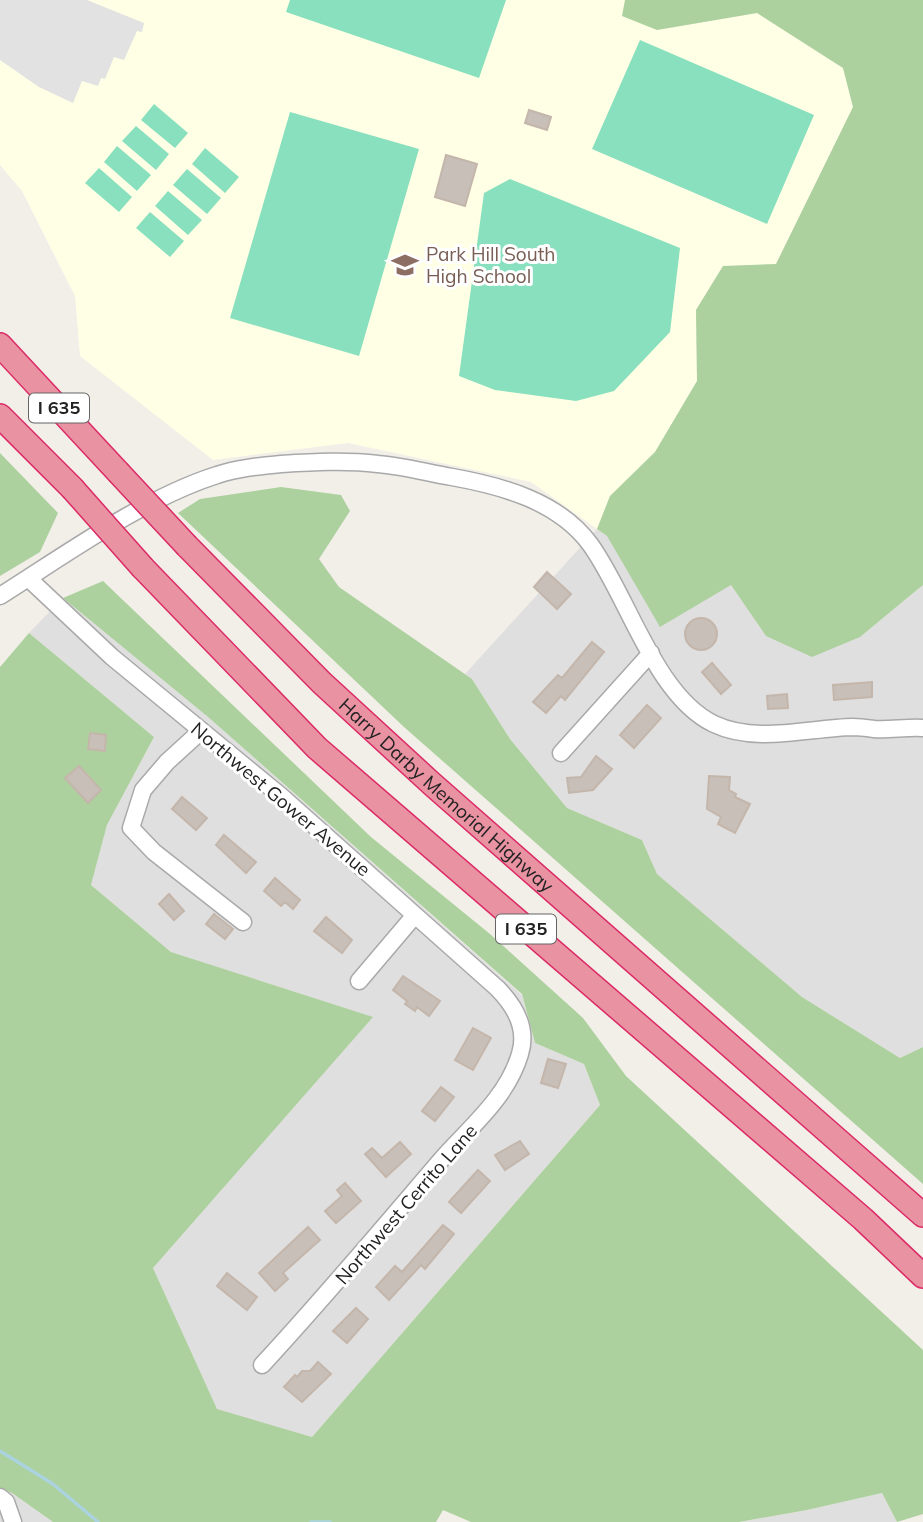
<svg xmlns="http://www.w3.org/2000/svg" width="923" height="1522" viewBox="0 0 923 1522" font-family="Mulish,sans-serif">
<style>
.residential{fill:#e0dfdf}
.education{fill:#ffffe5}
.forest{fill:#add19e}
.pitch{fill:#88e0be}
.parking{fill:#e2e2e2}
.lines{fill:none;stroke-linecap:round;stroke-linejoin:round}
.stream{stroke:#aad3df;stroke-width:3.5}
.building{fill:#c7bfb8;stroke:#c4b6ab;stroke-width:2}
.minor-casing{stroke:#a9a9a9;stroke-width:19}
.highway-casing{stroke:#dc2a67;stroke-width:26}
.minor{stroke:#fff;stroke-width:16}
.highway{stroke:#e892a2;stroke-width:23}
.highway-bridge-casing{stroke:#dc2a67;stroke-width:26;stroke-linecap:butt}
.highway-bridge{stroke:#e892a2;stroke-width:23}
.labels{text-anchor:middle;stroke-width:6;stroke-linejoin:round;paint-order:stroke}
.shield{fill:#fff;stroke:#646464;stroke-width:2}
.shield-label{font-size:18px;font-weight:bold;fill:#222}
.education-label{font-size:19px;fill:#785e54;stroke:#fff;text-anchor:start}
.street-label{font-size:19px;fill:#222;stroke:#fff}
</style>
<rect width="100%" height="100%" fill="#f2efe9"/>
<path class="residential" d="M597 529 607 536 731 585 766 635 860 637 923 585V1047L900 1058 802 997 657 874 642 840 567 808 510 739 472 679 465 674Z
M63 598 208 717 522 995 535 1043 584 1064 600 1105 312 1437 217 1410 153 1268 372 1017 171 952 91 885 107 825 154 737 29 633Z
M0 1488 12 1493 53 1522H0Z
M882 1493 897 1522H739L807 1510Z"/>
<path class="education" d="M0 0H625L623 16 657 30 757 13 843 68 853 107 776 264 723 266 696 310 697 381 655 452 610 496 597 529 531 482 348 443 213 460 80 356 75 296 22 191 0 165Z"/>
<path class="forest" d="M625 0H923V585L860 637 812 657 766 636 731 585 660 627 607 536 597 529 610 496 655 452 697 381 696 310 723 266 776 264 853 107 843 68 757 13 657 30 622 16Z
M0 453 58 513 40 552 0 576Z
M281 487 341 495 350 511 319 559 339 587 472 679 510 739 567 808 642 840 657 874 802 997 900 1058 923 1047V1184L404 727 178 513 200 499Z
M103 581 371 837 490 934 583 1018 626 1076 923 1350V1514L897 1522 882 1493 807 1510 739 1522H471L443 1510 436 1522H53L12 1493 0 1488V667L29 633 154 737 107 825 91 885 171 952 373 1017 153 1268 217 1409 312 1437 600 1105 584 1064 535 1043 522 994 208 717 63 598Z"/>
<path class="pitch" d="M290 0H506L479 78 286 12Z
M640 40 814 115 767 224 592 149Z
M154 104 188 133 175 148 141 120Z
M290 112 419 149 359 356 230 318Z
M136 126 169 154 156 170 122 141Z
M117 146 151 175 137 191 104 162Z
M205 148 239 177 225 193 192 164Z
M99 168 132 197 119 212 85 183Z
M187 169 221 198 207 214 173 185Z
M510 179 680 248 670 332 614 391 576 401 495 390 459 376 484 193Z
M168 191 202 220 188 235 155 206Z
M150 212 184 241 170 257 136 228Z"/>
<path class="parking" d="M0 0H87L144 23 142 32 137 31 124 60 114 57 105 79 101 78 98 86 82 81 73 103 39 87 0 60Z"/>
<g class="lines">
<path class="stream" d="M0 1451 53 1484 98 1522
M311 1522H330"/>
</g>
<path class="building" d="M529 110 551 117 547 130 525 123Z
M446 155 477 164 465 206 435 197Z
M547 572 571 594 557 609 534 587Z
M685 634a16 16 0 1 1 32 0a16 16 0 1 1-32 0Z
M592 642 604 652 565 700 561 696 546 713 533 702 558 675 562 678Z
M712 663 731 685 721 694 702 672Z
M872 682V697L834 700 833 685Z
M787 694 788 708 768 709 767 696Z
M647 705 661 718 634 748 620 735Z
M90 733 106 735 105 751 88 749Z
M596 756 612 769 593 790 569 793 567 778 581 777Z
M79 766 101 790 88 803 65 778Z
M709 776 730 777 729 790 736 794 735 797 750 804 735 833 718 824 721 817 707 809Z
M182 797 207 818 196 830 172 809Z
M224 835 256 862 246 873 216 845Z
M275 878 300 900 293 909 285 902 281 906 264 891Z
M169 894 184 911 174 920 159 904Z
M214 914 233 929 225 939 206 924Z
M326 917 352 940 342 953 314 931Z
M403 976 440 1001 429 1016 417 1007 415 1011 405 1004 407 1001 393 990Z
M473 1028 491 1038 473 1070 455 1060Z
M548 1059 566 1064 558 1088 541 1083Z
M441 1087 454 1097 435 1121 422 1111Z
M520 1141 529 1154 505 1170 495 1155Z
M400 1142 411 1154 386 1177 365 1154 372 1148 382 1158Z
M478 1170 490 1181 461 1213 449 1202Z
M345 1183 361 1201 336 1223 325 1211 342 1196 337 1190Z
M443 1225 454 1234 425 1269 421 1265 389 1300 376 1287 395 1266 402 1272Z
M308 1227 320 1240 283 1273 288 1279 275 1291 259 1273Z
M227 1273 257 1297 247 1310 217 1286Z
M356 1308 368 1319 347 1343 333 1331Z
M318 1362 331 1374 302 1402 284 1387 295 1375 297 1377 302 1371H310Z"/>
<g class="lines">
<g class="minor-casing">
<path id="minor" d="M28 578 112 657 281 796 497 988C515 1006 528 1028 520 1054 507 1098 470 1127 441 1160 382 1229 324 1298 262 1365
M0 596C65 555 144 498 217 475 237 468 260 466 281 464 313 462 345 460 378 464 403 466 428 473 452 477 502 486 558 501 590 544 628 596 655 696 714 724 756 744 808 728 853 727 860 727 867 728 874 729 890 730 907 727 923 728
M201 731 167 762 143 790 131 828 154 852 243 922
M561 753 651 653
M359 981 415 915
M0 1497 6 1502 13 1522"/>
</g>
<g class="highway-casing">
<g id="highway">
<path d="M0 345 118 472"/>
<path d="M0 416 72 488"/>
<path id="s1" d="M187 546 322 683 432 784 923 1215"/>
<path d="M143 568 317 748 863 1219 923 1276"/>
</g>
</g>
<use href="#minor" class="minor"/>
<use href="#highway" class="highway"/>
<g class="highway-bridge-casing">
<path id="highway-bridge" d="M118 472 187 546
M72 488 143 568"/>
</g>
<use href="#highway-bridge" class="highway-bridge"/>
</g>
<defs>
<g id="school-bare" transform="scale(2.1)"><path d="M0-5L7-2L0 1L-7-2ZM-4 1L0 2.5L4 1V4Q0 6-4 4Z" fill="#8d6e63" stroke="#fff" stroke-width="2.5" paint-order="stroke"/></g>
</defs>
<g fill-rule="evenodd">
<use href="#school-bare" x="405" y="265"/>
</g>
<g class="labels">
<g class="shield">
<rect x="29" y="393.5" width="60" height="29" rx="5"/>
<rect x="496" y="914.5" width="60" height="29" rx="5"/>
</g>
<g class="shield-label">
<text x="59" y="414">I 635</text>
<text x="526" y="935">I 635</text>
</g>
<g class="education-label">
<text x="426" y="261">Park Hill South<tspan x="426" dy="22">High School</tspan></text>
</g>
<g class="street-label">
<text dy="7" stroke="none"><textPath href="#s1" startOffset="360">Harry Darby Memorial Highway</textPath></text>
<text transform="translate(281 799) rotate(40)" y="7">Northwest Gower Avenue</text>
<text transform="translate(406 1204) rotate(-49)" y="7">Northwest Cerrito Lane</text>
</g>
</g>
</svg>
